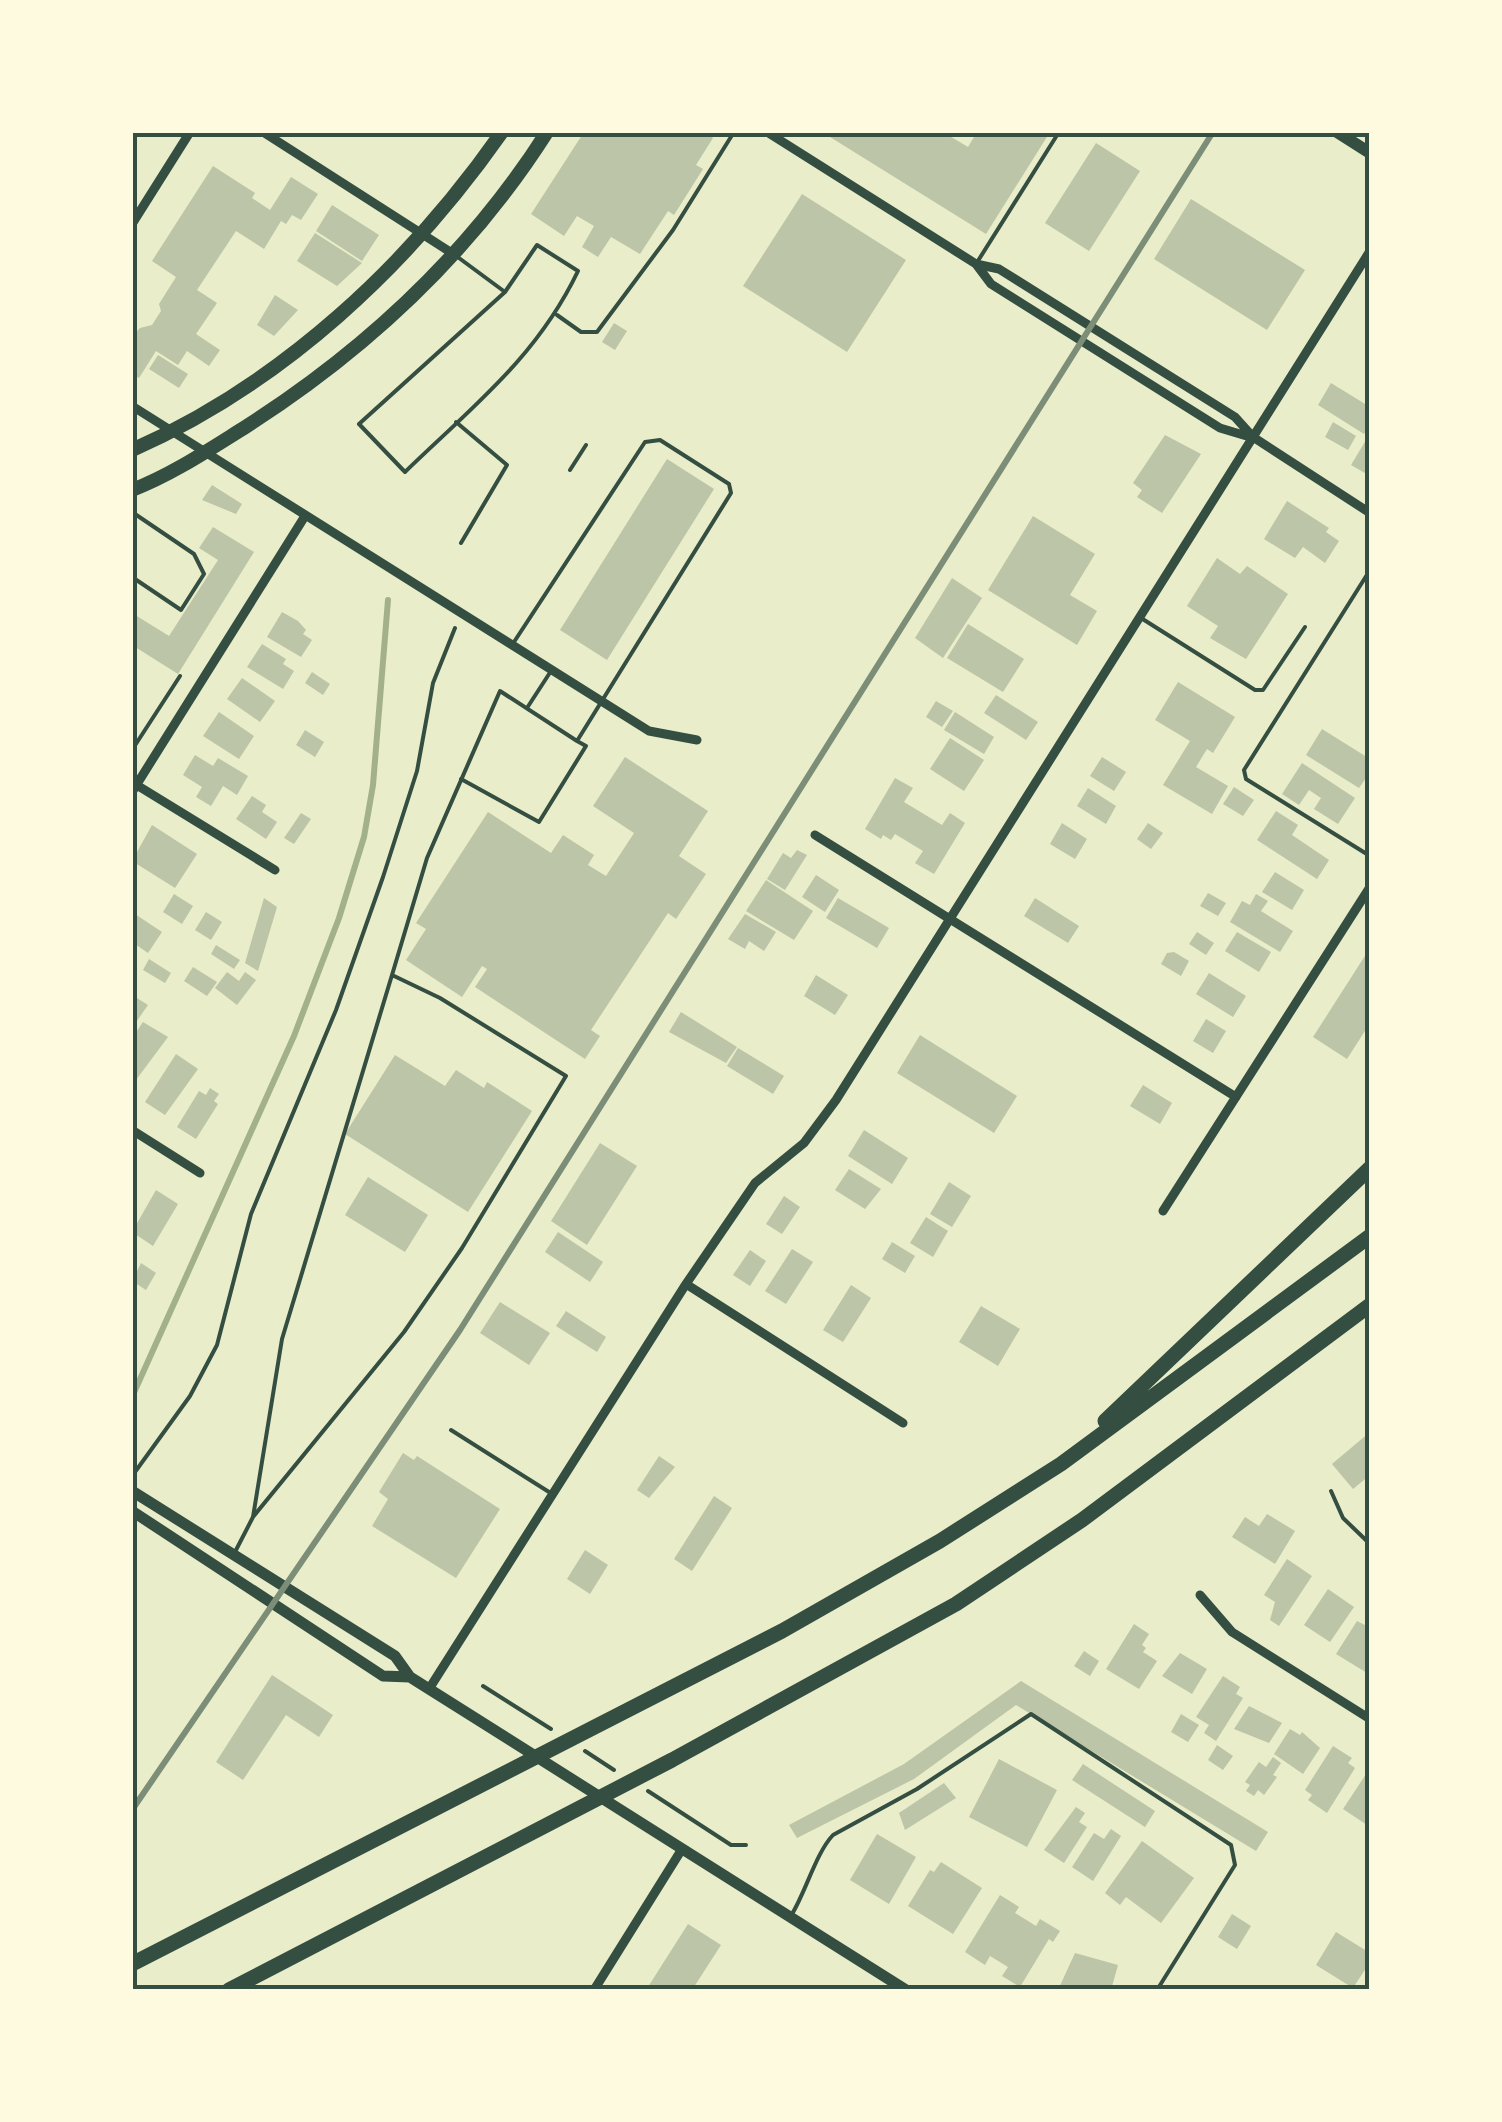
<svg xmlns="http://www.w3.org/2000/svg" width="1502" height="2122" viewBox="0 0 1502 2122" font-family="Spectral,serif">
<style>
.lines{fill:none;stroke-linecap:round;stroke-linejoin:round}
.stream{stroke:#a3b18a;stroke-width:6}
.building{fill:#bcc5a7}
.path{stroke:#344e41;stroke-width:4}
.service{stroke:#344e41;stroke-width:4}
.minor{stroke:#344e41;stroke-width:9}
.tertiary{stroke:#344e41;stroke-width:11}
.secondary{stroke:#344e41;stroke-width:12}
.primary{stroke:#344e41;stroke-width:14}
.motorway{stroke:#344e41;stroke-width:15}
.rail{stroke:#7c8e77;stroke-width:6}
.neatline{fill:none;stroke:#344e41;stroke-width:4}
</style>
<rect width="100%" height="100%" fill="#e9edc9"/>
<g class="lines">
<path class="stream" d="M132 1397 294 1036 339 918 364 837 373 785 388 600"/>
</g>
<path class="building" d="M584 132H704L713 138 696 165 703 169 674 215 668 211 640 254 611 237 598 257 582 247 594 226 577 216 564 236 531 214Z
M822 132H943L968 147 977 132H1050L986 234Z
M1096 143 1140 171 1089 251 1045 223Z
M213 166 255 193 252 198 270 210 291 177 318 194 301 220 292 215 286 224 281 221 264 249 236 231 197 290 217 303 196 334 220 350 209 366 187 351 178 365 156 351 139 378 132 374V336L140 328 152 325 161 311 159 304 176 277 152 261Z
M802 194 906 260 847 352 743 286Z
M1191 199 1305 270 1267 330 1154 259Z
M332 205 379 235 362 261 316 231Z
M315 233 362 263 337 286 297 261Z
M275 295 298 310 274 336 257 325Z
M614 323 627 331 615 350 602 342Z
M158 355 188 374 179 388 149 369Z
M1331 383 1370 407V425L1364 434 1318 405Z
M1333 422 1356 436 1348 450 1325 437Z
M1165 435 1201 454 1162 513 1137 497 1142 490 1133 483Z
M1366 440 1370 442V476L1351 465Z
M667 459 714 489 607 660 560 630Z
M212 485 242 504 236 514 202 500Z
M1287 501 1329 528 1326 532 1339 541 1325 563 1303 547 1295 558 1264 539Z
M1033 516 1095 554 1070 595 1097 611 1077 645 988 590Z
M213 527 254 552 178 674 132 645V613L169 636 218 560 199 548Z
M1217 558 1240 574 1247 566 1288 594 1246 659 1210 638 1218 626 1187 606Z
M952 578 982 598 943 658 915 638Z
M282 612 298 621 306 630 303 634 312 640 301 657 267 637Z
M968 624 1024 659 1003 692 947 658Z
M262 644 286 659 283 664 294 671 283 689 247 667Z
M312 672 330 684 323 695 305 683Z
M242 678 275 701 260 722 227 699Z
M1178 682 1235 717 1213 753 1207 749 1196 767 1228 786 1212 814 1163 785 1190 741 1155 720Z
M996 695 1038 722 1026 740 984 713Z
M936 701 953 711 942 727 926 717Z
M219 712 254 736 239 759 203 736Z
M955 712 994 737 984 754 944 730Z
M1322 729 1370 759V780L1366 778 1359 788 1306 755Z
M305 730 324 742 315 757 296 745Z
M950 738 984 760 964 791 930 769Z
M195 755 213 766 218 758 248 776 237 795 223 786 211 806 196 797 202 787 183 775Z
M625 757 708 811 679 856 706 874 676 919 668 913 591 1030 600 1036 585 1059 475 987 487 969 482 966 462 997 406 960 426 929 416 923 488 812 551 853 563 835 594 855 588 865 606 876 634 833 593 806Z
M1102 757 1126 772 1114 791 1090 776Z
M1302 763 1355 798 1338 824 1314 809 1321 798 1309 790 1299 805 1282 794Z
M895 778 913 788 904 802 942 825 950 813 965 823 934 874 915 863 923 851 895 834 891 840 883 835 881 839 865 829Z
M1234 787 1254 800 1243 816 1223 804Z
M1088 788 1116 806 1106 824 1077 806Z
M252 796 266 805 262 812 277 822 266 839 236 819Z
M1276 811 1298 825 1292 835 1329 860 1317 879 1257 840Z
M301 813 311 819 294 844 284 838Z
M1062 823 1087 839 1075 859 1050 844Z
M1148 823 1163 833 1151 849 1137 839Z
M152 825 197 854 175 888 132 861Z
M797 850 807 855 785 890 767 879 783 853 791 858Z
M1275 872 1304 890 1292 910 1262 892Z
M816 875 839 890 825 912 802 897Z
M766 880 813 911 794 940 746 911Z
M1208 893 1226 903 1218 916 1200 906Z
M174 894 193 906 182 924 163 912Z
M1256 894 1268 901 1261 911 1293 931 1280 952 1230 922 1242 901 1250 905Z
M264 898 277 907 258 971 245 963Z
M838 898 889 928 877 948 826 918Z
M1035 898 1079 926 1068 943 1024 916Z
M132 912 162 932 148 953 132 942Z
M206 912 222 922 211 940 195 930Z
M745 914 776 932 764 951 749 941 745 949 728 939Z
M1197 932 1214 943 1206 955 1189 944Z
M1237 932 1271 952 1259 972 1225 951Z
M216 945 240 960 234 969 211 954Z
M1370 948V1023L1347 1059 1313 1037Z
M1174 952 1189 961 1181 976 1161 964 1167 953Z
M149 959 171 973 165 983 143 970Z
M193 967 217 982 207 996 184 981Z
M227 972 239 981 245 972 256 980 237 1005 215 988Z
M1209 973 1246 996 1233 1017 1196 994Z
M816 975 848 995 835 1015 804 996Z
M132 995 148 1005 132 1028Z
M681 1012 737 1047 726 1063 669 1032Z
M1206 1019 1226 1031 1213 1053 1193 1041Z
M143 1022 168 1037 136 1080 132 1038Z
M920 1035 1017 1096 994 1133 897 1073Z
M738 1048 784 1076 773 1094 727 1066Z
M176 1054 198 1069 165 1115 145 1102Z
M395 1055 445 1086 456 1070 484 1088 487 1082 532 1111 468 1212 345 1134Z
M1143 1085 1172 1103 1160 1124 1130 1106Z
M210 1088 219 1094 214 1101 218 1104 196 1139 177 1127 199 1091 206 1095Z
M864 1130 908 1158 892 1184 848 1156Z
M600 1143 637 1166 587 1245 551 1221Z
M849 1169 881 1189 865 1209 835 1190Z
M368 1177 428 1215 405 1252 345 1215Z
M949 1182 971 1196 952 1227 930 1214Z
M156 1190 178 1204 153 1246 132 1232Z
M784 1196 800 1207 782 1234 766 1224Z
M926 1217 948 1231 933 1257 910 1243Z
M558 1232 603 1262 590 1282 545 1252Z
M892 1242 915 1256 905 1273 882 1259Z
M792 1249 813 1262 786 1304 765 1291Z
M750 1250 766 1261 750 1286 733 1275Z
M141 1263 156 1273 146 1290 132 1281Z
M851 1285 871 1298 843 1342 823 1330Z
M500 1302 550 1333 529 1365 480 1333Z
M981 1306 1020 1329 998 1366 959 1342Z
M566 1311 606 1337 597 1352 556 1326Z
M1370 1432V1475L1353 1489 1332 1464Z
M403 1453 414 1460 417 1456 500 1509 456 1578 372 1526 388 1499 379 1492Z
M659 1456 675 1467 649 1498 637 1490Z
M714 1496 732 1508 692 1571 674 1559Z
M1267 1514 1295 1531 1275 1564 1232 1537 1245 1517 1259 1526Z
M585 1550 608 1565 590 1594 567 1579Z
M1287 1559 1312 1576 1279 1626 1270 1620 1275 1602 1264 1595Z
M1328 1589 1354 1607 1330 1642 1304 1625Z
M1357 1621 1367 1626 1370 1622 1367 1673 1336 1654Z
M1134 1624 1149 1634 1142 1645 1146 1648 1143 1652 1157 1661 1139 1689 1106 1669Z
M1084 1651 1099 1661 1090 1676 1074 1666Z
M1180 1653 1207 1669 1192 1694 1162 1676Z
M272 1675 333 1715 319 1737 286 1715 243 1780 216 1762Z
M1223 1676 1240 1687 1236 1694 1243 1698 1216 1741 1204 1733 1209 1725 1196 1717Z
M1021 1681 1268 1832 1256 1851 1016 1705 914 1779 797 1838 789 1825 904 1764Z
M1249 1706 1282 1723 1269 1743 1234 1729Z
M1181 1714 1199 1725 1188 1742 1171 1732Z
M1290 1729 1300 1735 1302 1732 1320 1748 1303 1774 1274 1754Z
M1217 1745 1233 1756 1223 1770 1208 1760Z
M1333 1746 1352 1758 1348 1763 1355 1768 1327 1813 1308 1800 1312 1795 1305 1790Z
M1273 1757 1281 1763 1273 1775 1277 1777 1264 1795 1258 1790 1254 1796 1246 1791 1250 1785 1245 1782 1259 1762 1266 1767Z
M999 1759 1057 1790 1027 1847 969 1817Z
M1083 1764 1155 1811 1145 1827 1072 1780Z
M1370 1768V1827L1343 1809Z
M944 1783 956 1798 905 1830 899 1813Z
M1076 1807 1085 1813 1079 1822 1087 1827 1064 1863 1044 1850Z
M1111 1829 1121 1836 1093 1881 1072 1867 1094 1833 1104 1839Z
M877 1834 916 1857 889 1904 850 1880Z
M1142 1841 1194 1878 1161 1923 1126 1897 1120 1905 1105 1893Z
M941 1862 982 1888 953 1934 908 1906 930 1870 934 1872Z
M1000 1895 1019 1907 1015 1913 1036 1926 1040 1919 1060 1931 1053 1942 1049 1939 1020 1987 1002 1976 1008 1967 990 1956 985 1965 965 1952Z
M1232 1914 1251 1926 1237 1949 1218 1937Z
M688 1924 721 1945 692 1990H646Z
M1336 1932 1370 1953V1962L1353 1988 1316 1965Z
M1075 1953 1118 1965 1111 1990H1058Z"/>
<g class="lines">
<path class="path" d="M570 470 586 445
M132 750 180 676
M135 1472 190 1396 217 1345 251 1214 336 1010 383 877 417 771 433 683 455 628
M483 1686 551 1729
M585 1751 614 1770
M648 1791 731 1845H746"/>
<path class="service" d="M459 258 505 292 537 245 578 271C537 357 472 407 405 472L359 424 505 292
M976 264 1059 132
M557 315 581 332H597L673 230 734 132
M456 422 507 465 461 543
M132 512 194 554 204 574 181 610 132 577
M1370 570 1244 770 1246 779 1370 856
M1141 618 1255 690H1263L1305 627
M527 708 551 671
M461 779 539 822 586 746 577 741
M392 975 427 858 500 691 577 741 731 493 729 484 660 440 645 442 514 642
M451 1430 549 1492
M1331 1491 1343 1518 1370 1544
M235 1552 253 1517 404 1332 462 1248 566 1076 440 998 392 975 282 1339 253 1517
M792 1914C806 1891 816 1853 833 1835L917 1789 1031 1714 1231 1845 1235 1865 1157 1990"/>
<path class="minor" d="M263 132 455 255
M767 132 976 264 999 269 1235 417 1253 437 1370 513
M132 224 190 132
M976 264 991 284 1220 428 1250 437
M132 406 649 731 697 740
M135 784 275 870
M132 792 305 516
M815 835 1236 1097
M132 1130 200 1173
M1163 1211 1370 887
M686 1284 903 1423
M1200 1595 1232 1632 1370 1719
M429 1689 686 1284 755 1183 804 1143 836 1100 1370 251
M594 1990 682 1849"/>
<path class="tertiary" d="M132 1491 395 1656 410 1677 906 1990
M132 1511 383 1676 410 1677"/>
<path class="secondary" d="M1337 132 1370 153"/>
<path class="primary" d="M132 450C283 383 408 266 502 132
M132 490C173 474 210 449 247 426 367 349 470 253 547 132"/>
<path class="motorway" d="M1105 1421 1370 1168
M132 1964 782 1631 940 1541 1061 1464 1370 1236
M229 1990 672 1760 956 1604 1082 1520 1370 1305"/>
<path class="rail" d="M132 1810 460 1330 1213 132"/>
</g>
<rect width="1502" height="2122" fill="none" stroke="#fefae0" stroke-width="270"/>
<rect x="135" y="135" width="1232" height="1852" class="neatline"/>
</svg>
